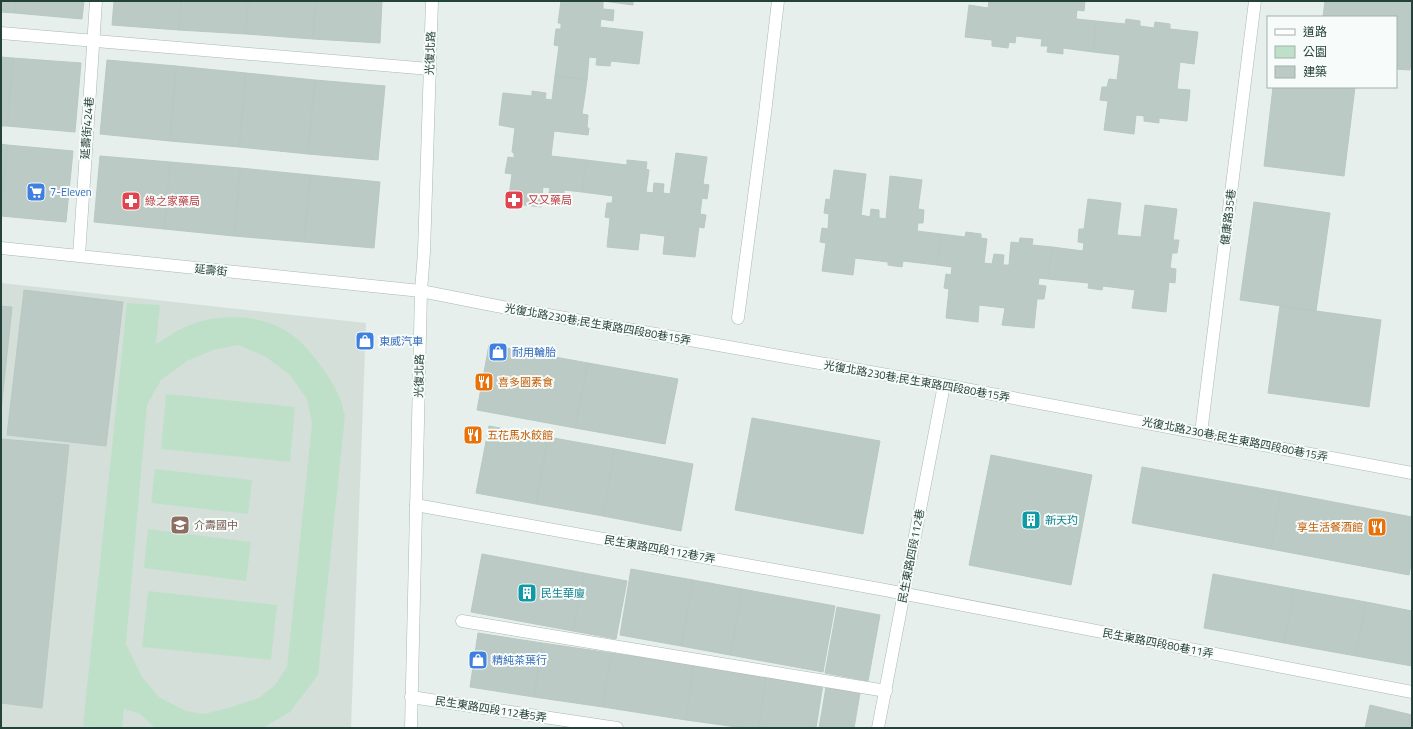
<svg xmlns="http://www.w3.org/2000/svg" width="1413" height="729" viewBox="0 0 1413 729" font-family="'Titillium Web','Noto Sans TC',sans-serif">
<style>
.built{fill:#d4dfda}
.green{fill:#bfe0c8;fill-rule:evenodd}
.building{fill:#bbcac4;stroke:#b8c9c2}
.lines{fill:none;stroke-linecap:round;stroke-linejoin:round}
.lane-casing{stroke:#a8b8b2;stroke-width:13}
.street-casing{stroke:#a8b8b2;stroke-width:13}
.secondary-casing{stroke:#a4bbb3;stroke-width:13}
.lane{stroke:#fff;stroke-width:12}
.street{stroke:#fff;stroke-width:12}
.secondary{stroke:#fff;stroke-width:12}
.labels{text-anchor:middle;stroke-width:4;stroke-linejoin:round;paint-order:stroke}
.street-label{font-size:11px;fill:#24423a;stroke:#f7fbf9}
.shop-label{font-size:11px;fill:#366cbe;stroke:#f7fbf9;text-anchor:start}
.health-label{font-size:11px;fill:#be3a42;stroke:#f7fbf9;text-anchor:start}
.food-label{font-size:11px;fill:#c56008;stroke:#f7fbf9;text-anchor:start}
.culture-label{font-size:11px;fill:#0d838f;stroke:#f7fbf9;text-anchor:start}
.education-label{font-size:11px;fill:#785e54;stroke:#f7fbf9;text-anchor:start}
</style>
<rect width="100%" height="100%" fill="#e6efeb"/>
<path class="built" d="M1 283 366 323 351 728H1Z"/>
<path class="green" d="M127 303 160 305 156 344C165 339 175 331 185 327 218 312 266 313 295 337 311 350 331 378 339 396 342 402 343 410 345 416L318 675 290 712 263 728H155L140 714 124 709 122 728H105L83 726ZM238 345 266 357 290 375 307 399 312 423 287 667 275 685 259 698 231 707 204 714 186 711 159 697 142 677 126 644 147 405 161 380 187 361 213 350Z
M166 394 295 407 290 462 161 449Z
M155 469 252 480 248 514 151 503Z
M148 529 251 542 246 581 144 568Z
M148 591 277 605 271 660 142 647Z"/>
<path class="building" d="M1 1H16L15 13 1 12Z
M16 1H84L82 19 15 13Z
M114 1H181L179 30 112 25Z
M181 1H248L246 34 179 30Z
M248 1H316L313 39 246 34Z
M316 1H382L380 43 313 39Z
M561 1H633V5L603 1V9L614 10 613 21 601 19 600 27 643 32 639 64 611 61 610 66 596 65 597 58 589 57 587 80 555 76 559 46 554 45 556 29H561V23H558Z
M989 1H1085L1084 11 1077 10 1076 19 1096 21 1093 52 1063 48V54L1047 52 1048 46H1041L1042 39 1016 36 1015 43 1009 42 1008 48 992 46V40L965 37 969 5 988 8Z
M1325 1H1412V54L1410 70 1396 69V17H1323Z
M1126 19 1140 21V26L1154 28 1155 22 1170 24V29L1198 32 1194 64 1180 62 1177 89 1190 90 1187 121 1159 118V123L1144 121V116L1136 115 1134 134 1104 130 1108 101 1100 100 1102 87H1107L1109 79 1117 80 1120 55 1093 52 1096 21 1125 24Z
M1 57 13 58 7 126H1Z
M13 58 81 63 75 132 7 126Z
M107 60 176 66 170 141 100 134Z
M176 66 246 73 239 147 170 141Z
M246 73 315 80 308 154 239 147Z
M555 76 587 80 582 114 588 115 587 128H589L588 135 554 131 551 156 586 160 582 192 564 190V195L549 193 550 188 543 187 541 207 508 203 512 174 505 173 508 157 514 158V153L512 152 515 128 499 125 503 93 532 96V91L546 93 545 99 552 100Z
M315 80 385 86 378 160 308 154Z
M1273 87H1355L1344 176 1264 166Z
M1 144 7 145 1 212Z
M7 145 73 151 66 222 1 216Z
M676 153 707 157 703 184 709 185 707 199 702 198 700 214 706 215 704 228 699 227 695 257 663 254 665 236 640 233 638 250 607 247 610 218 605 217 607 203H612L613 196 582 192 586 160 627 165V160L647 162 646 169 649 170 646 192 653 193 654 183 664 184 663 193 670 194Z
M100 156 170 162 164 229 94 222Z
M170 162 240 168 234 236 164 229Z
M240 168 310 175 304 242 234 236Z
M834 170 866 174 861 215 870 217 871 209 879 210V218L886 219 890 176 922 180 918 209 924 210 923 223H918L917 231 941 234 937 265 903 261 902 267 888 265V262L855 258 853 275 822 271 826 243 820 242 822 228 828 229 829 214 824 213 826 199 830 200Z
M310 175 380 182 374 248 304 242Z
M1088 199 1121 203 1117 235 1141 237 1145 205 1177 209 1173 240H1179L1177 253H1172L1170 268 1176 269 1175 283 1169 282 1166 312 1132 308 1135 290 1103 286 1102 290 1088 288 1089 283 1048 279 1052 247 1083 251 1084 243 1078 242 1079 229H1084Z
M1254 202 1330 213 1316 311 1240 300Z
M966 232 981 234V238L987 239 984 263 992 264 994 254 1004 255 1003 265H1009L1011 242 1019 243 1020 238 1033 239 1032 245 1052 247 1048 279 1039 278 1038 285 1046 286 1044 299H1037L1034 328 1002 325 1005 308 979 305 978 322 946 318 949 289 944 288 946 274 951 275 952 267 937 265 941 234 965 237Z
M24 290 123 302 106 446 7 435Z
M1 306 12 307 1 411Z
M1280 306 1381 320 1369 407 1268 393Z
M489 345 588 363 575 428 477 410Z
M588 363 678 379 665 444 575 428Z
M752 418 880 441 863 534 735 510Z
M489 426 548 437 536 504 476 493Z
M548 437 615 449 603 516 536 504Z
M1 439 69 445 42 708 1 703Z
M615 449 693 464 681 531 603 516Z
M991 455 1092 475 1071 585 969 565Z
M1142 467 1281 492 1271 549 1132 523Z
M1281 492 1412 517V560L1409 575 1271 549Z
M482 554 584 573 573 631 471 612Z
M631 569 693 580 681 646 620 635Z
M584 573 627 581 616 639 573 631Z
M1213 574 1294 589 1284 643 1204 628Z
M693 580 742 589 730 655 681 646Z
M742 589 835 606 823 672 730 655Z
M1294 589 1366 602 1356 656 1284 643Z
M1366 602 1412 611V666L1356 656Z
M837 607 880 615 868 681 825 673Z
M478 633 542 643 534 697 470 687Z
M542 643 611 653 603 707 534 697Z
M611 653 693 665 686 720 603 707Z
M693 665 766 676 759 728H744L686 720Z
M766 676 823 684 816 728H759Z
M826 687 860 693 854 728H819Z
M1370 705 1412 715V728H1365Z"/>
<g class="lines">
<g class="lane-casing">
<path id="lane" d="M1 33 430 69
M416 505 885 590 1412 692
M462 621 886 691
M411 697 617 728"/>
</g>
<g class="street-casing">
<path id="street" d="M1 248 421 291 497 306 944 385 1412 473
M79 256 96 1
M738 318 765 113 778 1
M1201 433 1255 1
M878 728 944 385"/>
</g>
<g class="secondary-casing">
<path id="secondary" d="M411 728 421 291 424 252 432 1"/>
</g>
<use href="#lane" class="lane"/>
<use href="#street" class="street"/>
<use href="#secondary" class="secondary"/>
</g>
<defs>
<g id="supermarket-square" transform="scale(1)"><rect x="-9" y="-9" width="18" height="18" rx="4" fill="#3f7fe0" stroke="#f7fbf9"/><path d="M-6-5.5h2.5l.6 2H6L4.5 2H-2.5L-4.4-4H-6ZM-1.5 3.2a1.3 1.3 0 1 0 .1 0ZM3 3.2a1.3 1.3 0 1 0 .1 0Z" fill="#fff"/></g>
<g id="pharmacy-square" transform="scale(1)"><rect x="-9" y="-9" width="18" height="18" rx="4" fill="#e0444e" stroke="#f7fbf9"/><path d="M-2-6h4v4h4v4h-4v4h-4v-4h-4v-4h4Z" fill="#fff"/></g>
<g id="shop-square" transform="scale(1)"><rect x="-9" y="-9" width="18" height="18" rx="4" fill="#3f7fe0" stroke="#f7fbf9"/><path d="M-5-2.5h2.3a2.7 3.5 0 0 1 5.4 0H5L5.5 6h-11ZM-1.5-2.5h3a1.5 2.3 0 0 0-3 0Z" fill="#fff"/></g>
<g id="restaurant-square" transform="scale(1)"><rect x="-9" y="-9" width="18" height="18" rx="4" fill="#e8710a" stroke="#f7fbf9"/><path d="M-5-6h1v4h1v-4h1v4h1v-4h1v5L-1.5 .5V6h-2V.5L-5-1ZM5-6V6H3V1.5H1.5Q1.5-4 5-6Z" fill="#fff"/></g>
<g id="building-square" transform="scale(1)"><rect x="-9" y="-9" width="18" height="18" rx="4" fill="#0f9aa8" stroke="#f7fbf9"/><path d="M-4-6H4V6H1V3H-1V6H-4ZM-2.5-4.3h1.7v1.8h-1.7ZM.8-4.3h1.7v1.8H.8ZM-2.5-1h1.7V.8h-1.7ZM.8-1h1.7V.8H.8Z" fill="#fff"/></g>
<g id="school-square" transform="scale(1)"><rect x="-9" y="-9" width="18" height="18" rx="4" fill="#8d6e63" stroke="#f7fbf9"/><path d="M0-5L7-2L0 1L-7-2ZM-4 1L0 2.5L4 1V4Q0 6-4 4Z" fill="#fff"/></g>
</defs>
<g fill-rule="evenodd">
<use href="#supermarket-square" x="36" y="192"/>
<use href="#pharmacy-square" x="514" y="200"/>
<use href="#pharmacy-square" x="131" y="201"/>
<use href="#shop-square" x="365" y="341"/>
<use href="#shop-square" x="498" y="352"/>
<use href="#restaurant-square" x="484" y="382"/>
<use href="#restaurant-square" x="473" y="435"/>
<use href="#building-square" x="1031" y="520"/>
<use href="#school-square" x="180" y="525"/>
<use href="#restaurant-square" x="1377" y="527"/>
<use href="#building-square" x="527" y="593"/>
<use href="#shop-square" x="478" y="660"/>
</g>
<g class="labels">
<g class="street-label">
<text transform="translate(430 53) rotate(-88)" y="4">光復北路</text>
<text transform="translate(87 128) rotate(-86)" y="4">延壽街424巷</text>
<text transform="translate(1228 217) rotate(-83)" y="4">健康路35巷</text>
<text transform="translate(211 270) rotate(6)" y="4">延壽街</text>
<text transform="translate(598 324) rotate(10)" y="4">光復北路230巷;民生東路四段80巷15弄</text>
<text transform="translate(419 376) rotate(-89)" y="4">光復北路</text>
<text transform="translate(917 381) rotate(10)" y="4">光復北路230巷;民生東路四段80巷15弄</text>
<text transform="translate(1235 439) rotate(11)" y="4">光復北路230巷;民生東路四段80巷15弄</text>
<text transform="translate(660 549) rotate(10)" y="4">民生東路四段112巷7弄</text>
<text transform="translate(911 556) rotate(-79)" y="4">民生東路四段112巷</text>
<text transform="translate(1158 643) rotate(11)" y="4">民生東路四段80巷11弄</text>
<text transform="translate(491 709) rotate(9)" y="4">民生東路四段112巷5弄</text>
</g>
<g class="shop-label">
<text x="50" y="196">7-Eleven</text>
<text x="379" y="345">東威汽車</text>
<text x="512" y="356">耐用輪胎</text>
<text x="492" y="664">精純茶葉行</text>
</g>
<g class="health-label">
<text x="528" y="204">又又藥局</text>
<text x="145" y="205">綠之家藥局</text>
</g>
<g class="food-label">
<text x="498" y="386">喜多園素食</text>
<text x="487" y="439">五花馬水餃館</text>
<text x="1363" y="531" text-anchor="end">享生活餐酒館</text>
</g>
<g class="culture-label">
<text x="1045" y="524">新天玓</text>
<text x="541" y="597">民生華廈</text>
</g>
<g class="education-label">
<text x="194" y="529">介壽國中</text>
</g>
</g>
<rect width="1413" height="729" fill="none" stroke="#24423a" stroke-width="4"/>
<rect x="1267" y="16" width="130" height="72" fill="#f7fbf9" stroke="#a3b1ad"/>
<rect x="1275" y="29" width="20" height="6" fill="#ffffff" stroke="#a3b1ad"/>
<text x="1303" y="36" font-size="12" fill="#24423a">道路</text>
<rect x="1275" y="46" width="20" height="12" fill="#bfe0c8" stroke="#a3b1ad"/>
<text x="1303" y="56" font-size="12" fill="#24423a">公園</text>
<rect x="1275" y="66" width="20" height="12" fill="#bbcac4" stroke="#a3b1ad"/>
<text x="1303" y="76" font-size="12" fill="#24423a">建築</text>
</svg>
